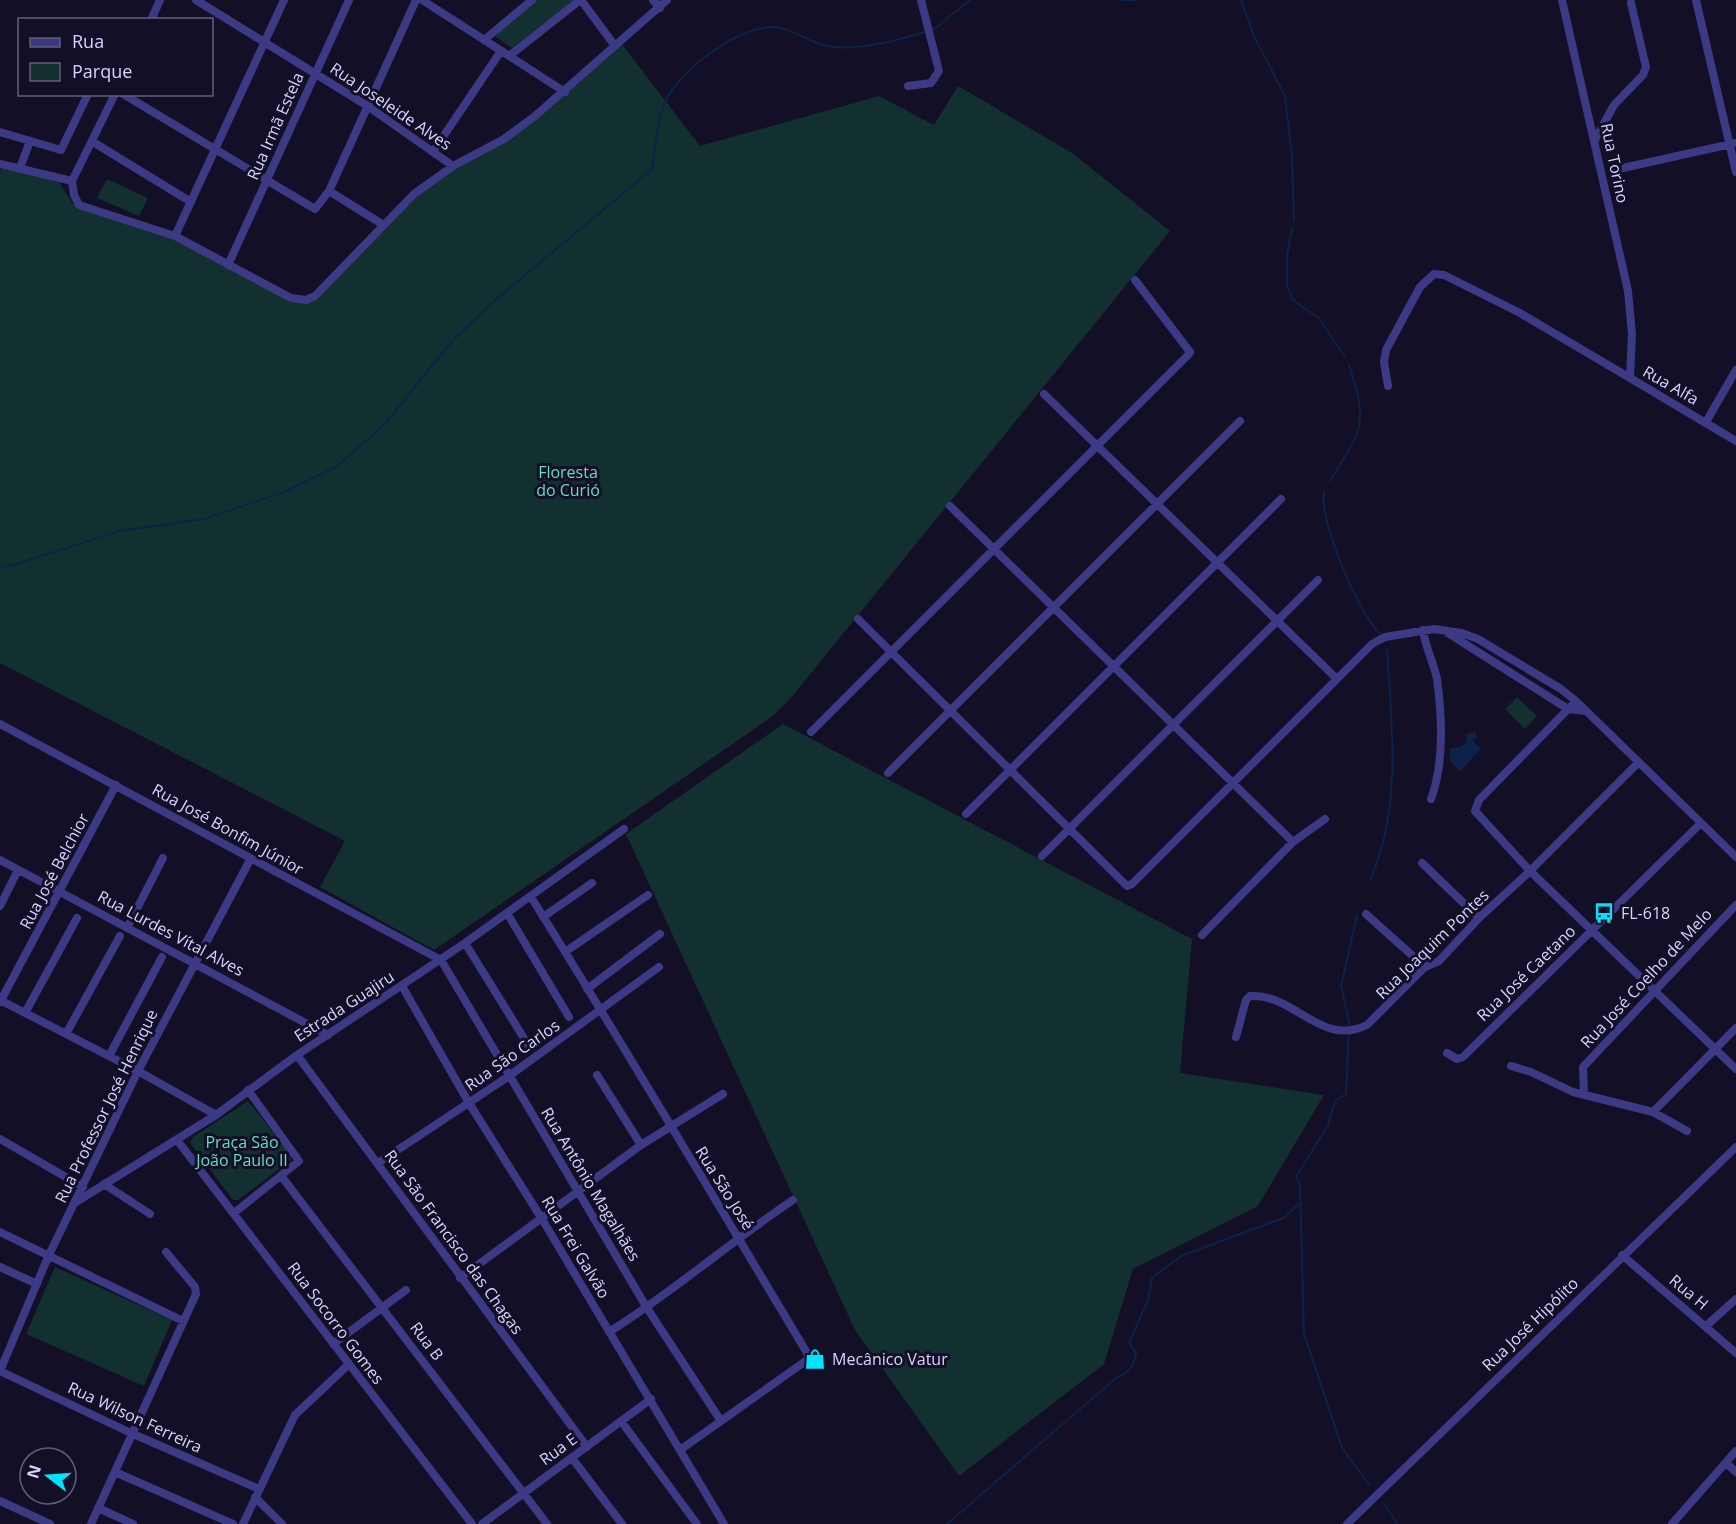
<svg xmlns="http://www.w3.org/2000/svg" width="1736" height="1524" viewBox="0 0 1736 1524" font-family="'Open Sans',sans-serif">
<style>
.green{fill:#12302f}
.water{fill:#0c2248}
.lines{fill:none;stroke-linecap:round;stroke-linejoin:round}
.stream{stroke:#0c2248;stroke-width:2}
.minor{stroke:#3d3a85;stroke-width:8}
.labels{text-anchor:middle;stroke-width:6;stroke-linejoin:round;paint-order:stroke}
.street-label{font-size:16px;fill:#d9d4ff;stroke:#130f26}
.park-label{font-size:16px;fill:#5fe0c0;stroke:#130f26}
.poi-label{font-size:16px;fill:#d9d4ff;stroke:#130f26;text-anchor:start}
</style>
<rect width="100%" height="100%" fill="#130f26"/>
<path class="green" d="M535 0H574L512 48 492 34Z
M621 43 700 146 879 96 934 125 958 86 1072 153 1170 231 790 699 773 716 434 950 320 887 345 841 0 663V171L2 166 59 182 73 204 178 240 310 303 395 211 457 160 501 141Z
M107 179 148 198 139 216 97 198Z
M1517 697 1537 716 1525 729 1505 709Z
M783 724 1192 939 1180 1073 1324 1095 1258 1206 1133 1269 1104 1364 959 1476 855 1330 626 834Z
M248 1101 289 1153 291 1160 238 1200H233L190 1143 193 1137Z
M55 1267 172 1320 144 1386 26 1334Z"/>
<path class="water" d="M1475 731 1477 738 1472 740 1481 749 1460 771 1450 761V749L1461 747 1467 741 1466 734Z"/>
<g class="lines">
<path class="stream" d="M1121 0H1136
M1241 0 1254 36 1285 96 1292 156 1294 220
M933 30 970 0
M1292 228 1287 256V286L1293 300 1318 317 1345 357
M1330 481C1362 428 1369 426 1349 365
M1324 491C1318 519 1359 614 1380 634
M0 567 13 565 120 531 204 519 284 492 336 467 385 424 451 342 501 295 652 169C655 150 657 129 662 110 672 75 734 28 771 27 789 27 806 40 823 45 851 53 900 40 927 31
M1370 880C1402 809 1392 725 1387 649
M1357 915 1341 986 1349 1022 1346 1094 1335 1101 1328 1125 1296 1177 1300 1185 1304 1334 1342 1448 1370 1486
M1383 1503 1398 1524
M947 1524 1116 1378C1130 1372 1133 1368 1136 1353L1129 1343 1148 1300 1152 1278 1181 1256 1283 1218 1299 1204"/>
<path class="minor" d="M196 0 366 105 453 166
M422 0 565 92
M581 0 615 46
M653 0 660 8
M1562 0 1628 291 1632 334 1630 378 1736 441
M1696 0 1736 172
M151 20 160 0
M484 40 532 0
M509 56 580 0
M908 86 931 83 939 71 921 0
M123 94 315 209 329 191 416 0
M0 132 61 150 88 94
M1595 140 1614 105 1643 75 1646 67 1631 3
M93 142 191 202
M434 150 501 51
M0 164 72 181 74 195 79 205 175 236 291 298 306 300 315 296 414 194 453 166 504 139 535 116 667 0
M20 168 30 141
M1614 170 1736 143
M72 181 115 94
M329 191 382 224
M175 236 284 0
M228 265 349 0
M1388 386 1384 362 1386 350 1420 287 1434 274 1444 275 1520 313 1630 378
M1044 394 1337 679
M1706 422 1736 370
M950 506 1293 842
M858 619 1127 886 1132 884 1372 644 1385 637 1434 629 1462 633 1478 639 1561 689 1576 701 1736 857
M1423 630C1425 647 1434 663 1437 679 1442 716 1444 764 1431 799
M1448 633 1568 709 1586 711
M1576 701 1479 800 1475 811 1530 871 1736 1069
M0 724 441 960 647 1308 721 1421
M811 732 1189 354 1190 352 1135 280
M888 773 1240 421
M966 814 1281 499
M1042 856 1318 580
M0 860 328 1035
M1422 863 1479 918
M531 897C626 1049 718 1204 810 1358L680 1450
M0 906 18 870
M507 913 569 1017
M1366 914 1425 967
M543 917 592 883
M127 928 163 858
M1202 935 1293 842 1325 819
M465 943 530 1048
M565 952 648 895
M402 986 469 1103 542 1219 724 1524
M587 989 660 934
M0 1000 138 1071 216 1115
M0 1002 116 785
M25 1013 77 918
M66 1034 120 936
M1236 1037 1246 1000 1250 996C1294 993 1321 1048 1367 1025L1425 967 1439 961 1479 918 1530 871 1638 763
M1447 1053 1457 1059 1463 1057 1701 823
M297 1055 587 1447
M109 1056 162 957
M1511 1066 1531 1072 1573 1092 1653 1112 1687 1131
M597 1075 641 1145
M1584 1095 1583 1067 1736 905
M1653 1112 1736 1028
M0 1139 83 1187
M177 1140 472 1524
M378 1163 509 1076 659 967
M282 1177 547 1524
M104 1184 150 1214
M76 1202 216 1115 297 1055 465 943 624 829
M234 1213 299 1161 248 1090
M0 1232 183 1321
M1622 1255 1736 1353
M0 1267 37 1284
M460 1278 641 1145 723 1094
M1706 1326 1736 1299
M609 1332C673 1292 730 1242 793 1200
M333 1344 406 1290
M0 1371 48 1257 138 1071 250 860
M0 1371 131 1433 259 1489
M621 1421 697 1524
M572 1458 622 1524
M1726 1463 1736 1472
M115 1472 233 1524
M255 1497 282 1524
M0 1501 50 1524
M98 1508 133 1524
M91 1524 196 1294 195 1287 166 1252
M243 1524 295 1415 348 1365
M482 1524 651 1399
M1347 1524 1736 1147
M1672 1524 1736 1451"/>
</g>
<defs>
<g id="bus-bare" transform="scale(1.62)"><path d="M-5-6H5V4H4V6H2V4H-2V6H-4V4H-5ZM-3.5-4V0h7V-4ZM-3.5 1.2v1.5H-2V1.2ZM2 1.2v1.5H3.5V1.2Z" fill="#00e5ff" stroke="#130f26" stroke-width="2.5" paint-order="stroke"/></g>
<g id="shop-bare" transform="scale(1.62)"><path d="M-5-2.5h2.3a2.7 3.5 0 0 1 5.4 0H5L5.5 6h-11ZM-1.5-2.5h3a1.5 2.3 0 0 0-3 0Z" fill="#00e5ff" stroke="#130f26" stroke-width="2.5" paint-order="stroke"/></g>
</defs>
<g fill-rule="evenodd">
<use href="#bus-bare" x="1604" y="913"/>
<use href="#shop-bare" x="815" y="1359"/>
</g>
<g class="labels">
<g class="street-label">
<text transform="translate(391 106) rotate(34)" y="6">Rua Joseleide Alves</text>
<text transform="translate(275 126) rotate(-66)" y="6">Rua Irmã Estela</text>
<text transform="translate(1615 163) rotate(78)" y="6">Rua Torino</text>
<text transform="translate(1671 385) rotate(30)" y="6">Rua Alfa</text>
<text transform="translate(228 829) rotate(29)" y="6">Rua José Bonfim Júnior</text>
<text transform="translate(54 871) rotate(-62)" y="6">Rua José Belchior</text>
<text transform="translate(171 933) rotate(28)" y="6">Rua Lurdes Vítal Alves</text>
<text transform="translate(1432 944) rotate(-44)" y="6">Rua Joaquim Pontes</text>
<text transform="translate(1526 973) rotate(-44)" y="6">Rua José Caetano</text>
<text transform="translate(1646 978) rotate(-47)" y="6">Rua José Coelho de Melo</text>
<text transform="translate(344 1006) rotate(-33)" y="6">Estrada Guajiru</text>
<text transform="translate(512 1055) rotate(-35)" y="6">Rua São Carlos</text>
<text transform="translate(106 1106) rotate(-64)" y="6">Rua Professor José Henrique</text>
<text transform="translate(591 1184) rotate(59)" y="6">Rua Antônio Magalhães</text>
<text transform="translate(725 1188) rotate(58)" y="6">Rua São José</text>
<text transform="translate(454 1242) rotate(54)" y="6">Rua São Francisco das Chagas</text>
<text transform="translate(576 1247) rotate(59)" y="6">Rua Frei Galvão</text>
<text transform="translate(1689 1292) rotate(40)" y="6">Rua H</text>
<text transform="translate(336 1323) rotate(53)" y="6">Rua Socorro Gomes</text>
<text transform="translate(1530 1324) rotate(-44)" y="6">Rua José Hipólito</text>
<text transform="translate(427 1341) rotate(53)" y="6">Rua B</text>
<text transform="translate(135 1417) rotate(25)" y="6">Rua Wilson Ferreira</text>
<text transform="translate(558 1449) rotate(-36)" y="6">Rua E</text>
</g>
<g class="park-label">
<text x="568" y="478">Floresta<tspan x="568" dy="18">do Curió</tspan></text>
<text x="242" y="1148">Praça São<tspan x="242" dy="18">João Paulo II</tspan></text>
</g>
<g class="poi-label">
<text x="1621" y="919">FL-618</text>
<text x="832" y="1365">Mecânico Vatur</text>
</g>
</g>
<rect x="18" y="18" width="195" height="78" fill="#130f26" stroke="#625e7d" stroke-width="1.5"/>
<rect x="30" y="38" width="30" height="9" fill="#3d3a85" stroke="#625e7d" stroke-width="1.5"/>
<text x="72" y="48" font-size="18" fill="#d9d4ff">Rua</text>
<rect x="30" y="63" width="30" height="18" fill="#12302f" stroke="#625e7d" stroke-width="1.5"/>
<text x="72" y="78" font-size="18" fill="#d9d4ff">Parque</text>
<g transform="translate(48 1476) rotate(287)"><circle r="28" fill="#130f26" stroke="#625e7d" stroke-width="1.5"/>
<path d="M0-4.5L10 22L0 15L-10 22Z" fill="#00e5ff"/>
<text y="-9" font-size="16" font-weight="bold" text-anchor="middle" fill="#d9d4ff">N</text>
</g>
</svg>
